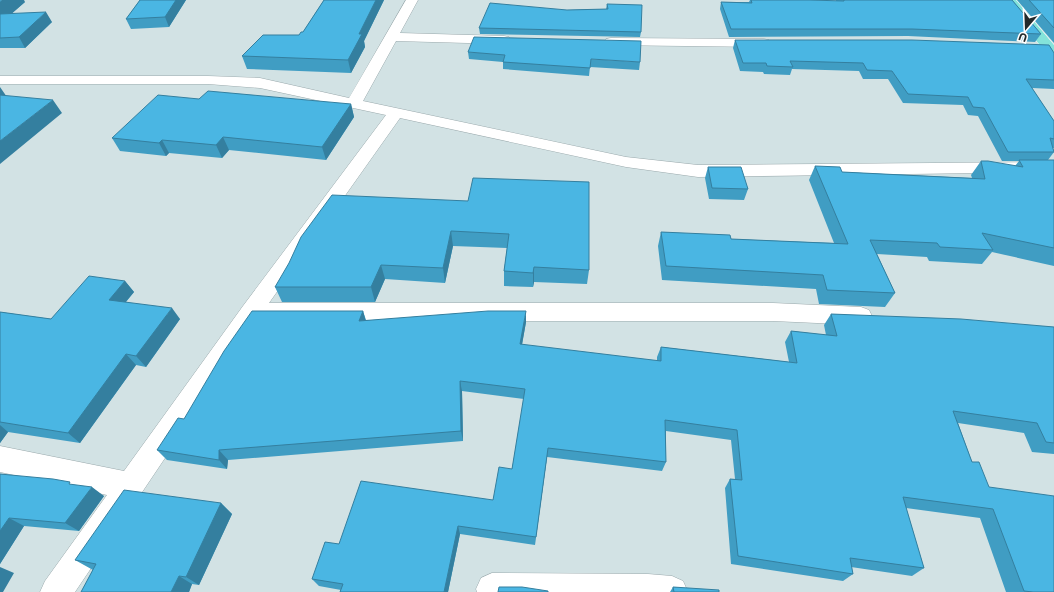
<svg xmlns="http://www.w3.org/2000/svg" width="1054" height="592" viewBox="0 0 1054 592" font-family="Montserrat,sans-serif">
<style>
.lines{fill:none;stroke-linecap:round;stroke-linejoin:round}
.minor-casing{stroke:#9aa9ac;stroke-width:1}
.major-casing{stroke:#fff;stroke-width:1}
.minor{fill:#fff;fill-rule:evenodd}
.major{fill:#84e3da;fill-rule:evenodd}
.wall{fill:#409dc3}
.shaded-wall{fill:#347f9f}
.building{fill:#4ab6e3;stroke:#347f9f}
</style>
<rect width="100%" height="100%" fill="#d2e2e4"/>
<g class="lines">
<g class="minor-casing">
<path id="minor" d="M406 0H418L400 33 504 36 509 37 511 40 509 43 504 44 396 41 363 101 626 157 698 165 1054 162V172L698 177 626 167 400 118 269 303H773L861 307 869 310 872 316 869 322 861 325 773 321H257L75 592H40L45 581 107 495 0 472V446L124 471 243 306 386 115 260 88 208 84H0V76H208L260 78 349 98Z
M611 38 764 39 769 40 771 43 769 46 764 47 606 45 604 42 606 39Z
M492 573 648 574 672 576 683 581 688 592H477L476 589 481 578Z"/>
</g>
<g class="major-casing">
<path id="major" d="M1003 0H1016L1054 45V61L1049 60 1043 49Z"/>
</g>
<use href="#minor" class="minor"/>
<use href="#major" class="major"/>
</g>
<path class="wall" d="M0 0 25 2 12 13 52 22 25 48H0Z
M140 0H186L169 27 131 29 126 19Z
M324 0H384L364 41 365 47 351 73 247 69 242 56 299 35 303 32Z
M750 0H810L836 1V0H1012L1041 34 1035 42 908 36 729 37 720 9 721 2H749Z
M1017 0H1054V43Z
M607 4 641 32 640 37 480 34 479 28 567 10 606 9Z
M735 40 1054 53V89L1032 88 1054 121V148H1053L1054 152 1048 160H1054V266L992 252 982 264 929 261 927 257 877 254 895 293 885 307 819 304 816 289 662 280 658 246 661 232 731 239 834 243 809 180 815 166 842 172 972 178 971 175 981 161 1015 166 1019 161H1002L978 116 968 115 963 105 903 103 888 79H863L859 71 792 69 790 75 764 74 763 72 740 71 733 48Z
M468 52 640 62 639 70 590 67 589 76 503 69V62L469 59Z
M199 99 351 104 354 117 326 160 229 150 222 158 169 153 166 156 120 151 112 138Z
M708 167 748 189 744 200 709 199 705 178Z
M468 201 589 270 587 284 534 282 533 287 504 286V271L507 248 453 246 445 283 385 279 375 302H282L275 287Z
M125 281 134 292 126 302 180 319 146 367 136 365 80 443 8 432 0 443V312L51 319Z
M363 311 366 320 526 322 522 345 657 361V357L661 347 789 362 785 342 791 331 826 335 824 325 831 314 1054 327V454L1032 452 1024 433 958 423 972 462 1054 592H1006L980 518 906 508 924 568 912 576 851 567 853 574 843 581 731 564 725 488 730 479H735L731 440 666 431V462L662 471 547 457 535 545 460 534 448 592H340L341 590 319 586 312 579 339 544 493 500 512 469 524 399 462 391 463 441 228 460 227 469 167 460 157 450 184 419Z
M0 474 73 485 104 496 79 531 24 526 0 564Z
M221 503 232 514 199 585 192 584 189 592H81L93 570 75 560Z
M673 587 719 592H670Z"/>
<path class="shaded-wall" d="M2 0H24L25 2 0 24V2Z
M176 0H186L169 27 165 17Z
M376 0H384L364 41 365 47 351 73 348 60 359 34Z
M46 12 52 22 25 48 19 37Z
M0 87 9 100 0 107Z
M53 100 62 113 0 164V141Z
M351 104 354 117 326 160 322 147Z
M223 137 229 150 222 158 216 145Z
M162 140 169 153 166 156 159 143Z
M451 231 453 246 445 283 443 268Z
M381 265 385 279 375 302 371 287Z
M534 267V282L533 287V273Z
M125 281 134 292 118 311 109 300Z
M172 308 180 319 146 367 136 356Z
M363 311 366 322 359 321Z
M526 311V322L520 355V344Z
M126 354 136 365 80 443 68 433Z
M460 381 462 391 463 441 461 431Z
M0 425 8 432 0 443Z
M548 448 547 457 535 545 536 537Z
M219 450 228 460 227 469 219 460Z
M92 487 104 496 79 531 65 523Z
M221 503 232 514 199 585 186 577Z
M9 518 24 526 0 564V531Z
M458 526 460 534 448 592H444Z
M0 567 14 573 3 592H0Z
M179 576 192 584 189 592H171Z"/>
<path class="building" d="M140 0H176L165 17 126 19Z
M324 0H376L359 34H362L348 60 242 56 263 35H299L301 32H303Z
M751 0H810L844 1V0H1012L1041 34 912 29H731L721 2 752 3Z
M1029 0H1054V28Z
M490 3 567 10 608 9 607 4 642 5 641 32 479 28Z
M46 12 19 37 0 38V14Z
M474 37 641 41 640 62 591 59 590 68 503 62 505 55 468 52Z
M735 40H912L1049 45 1054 53V80L1026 79 1054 121V139L1050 138 1054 152H1008L984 108 973 107 968 97 908 94 892 71 867 70 863 63 790 61 793 67 767 66 766 63H743Z
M208 91 351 104 322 147 223 137 216 145 162 140 159 143 112 138 158 95 199 99Z
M0 95 53 100 0 141Z
M1019 160H1054V248L982 233 993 250 940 247 937 243 870 240 895 293 827 290 823 275 666 266 661 232 730 235 731 239 848 244 815 166 840 167 842 172 985 179 981 161H988L1023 167Z
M708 167H741L748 189 712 188Z
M473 178 589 182V270L534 267 533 273 504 271 509 234 451 231 443 268 381 265 371 287H275L289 263 301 237 332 195 468 201Z
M89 276 125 281 109 300 172 308 136 356 126 354 68 433 0 422V312L51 319Z
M252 311H363L359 321 488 311H526L520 344 661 361V347L797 363 791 331 837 336 831 314 961 319 1054 327V443L1046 442 1037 423 953 411 972 462H979L989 487 1054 496V592H1033L1024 591 993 509 903 497 924 568 850 558 853 574 738 556 730 479 742 480 737 430 665 420 666 462 548 448 536 537 458 526 444 592H340L343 584 312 579 325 542 339 544 361 481 493 500 499 467 512 469 525 389 460 381 461 431 219 450V460L157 450 178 418 184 419 224 351Z
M0 474 53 479 70 482 69 484 92 487 65 523 9 518 0 531Z
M124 490 221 503 186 577 179 576 171 592H81L96 564 75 560Z
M499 587H522L548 591V592H498Z
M673 587 719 590V592H674Z"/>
<g transform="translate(1026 28) rotate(199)" stroke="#ffffff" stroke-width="3" paint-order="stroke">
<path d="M0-3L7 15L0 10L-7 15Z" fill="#23292a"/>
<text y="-6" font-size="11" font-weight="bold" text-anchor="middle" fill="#23292a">U</text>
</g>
</svg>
